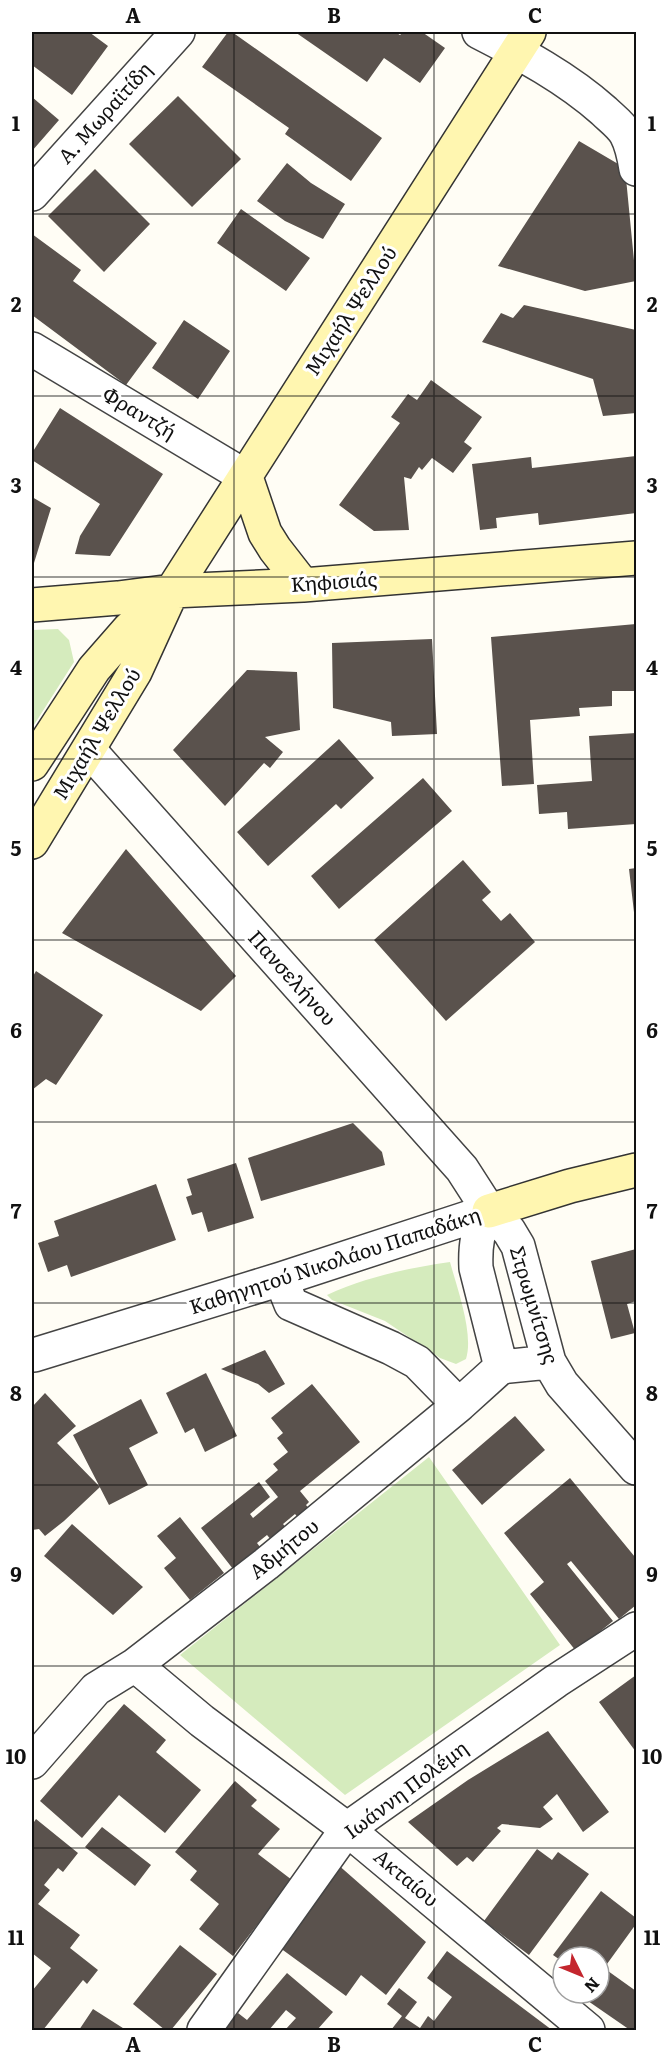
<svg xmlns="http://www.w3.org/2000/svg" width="668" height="2062" viewBox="0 0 668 2062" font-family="Literata,serif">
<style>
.green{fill:#d5ebbd}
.building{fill:#5a524d}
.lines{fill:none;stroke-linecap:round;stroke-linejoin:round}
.street-casing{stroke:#444;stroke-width:36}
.secondary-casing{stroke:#333;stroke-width:36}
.street{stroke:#fff;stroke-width:33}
.secondary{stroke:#fff6b0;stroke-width:33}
.grid{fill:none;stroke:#111;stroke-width:1.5;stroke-opacity:0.55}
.labels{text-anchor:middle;stroke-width:6;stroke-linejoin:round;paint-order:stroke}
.street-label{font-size:20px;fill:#111;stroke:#fff}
.neatline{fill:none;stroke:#111;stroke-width:2}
.grid-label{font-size:20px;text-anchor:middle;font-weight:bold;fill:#111}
</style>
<rect width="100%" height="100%" fill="#fffdf5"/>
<path class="green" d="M58 629 69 640 74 662 32 728V630Z
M450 1262C457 1288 474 1334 466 1359L456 1364 440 1358 385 1321 332 1300 327 1295C366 1277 408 1268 450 1262Z
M429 1457 560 1645 345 1795 180 1655Z"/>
<path class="building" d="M32 32H89L108 46 72 95 32 65Z
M228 32H232L382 138 351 181 285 134 289 128 202 67Z
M295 32H395L400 35 403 32H422L445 48 420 83 384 58 367 82Z
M178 96 241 159 192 207 129 144Z
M32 97 59 120 32 151Z
M579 141 625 168 636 281 585 291 498 266Z
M287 163 311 183 345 204 323 239 285 221 257 201Z
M95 169 150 224 104 272 48 216Z
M241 209 310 258 286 291 217 243Z
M32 234 81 270 73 281 157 343 126 385 32 315Z
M524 305 636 330V413L603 416 593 379 482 342 501 313 513 318Z
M184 320 230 351 198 399 152 368Z
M431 380 482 417 464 442 472 448 453 473 432 458 422 470 419 467 411 479 404 477 409 530 374 531 339 505 400 423 391 417 408 394 417 400Z
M60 408 163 474 110 556 75 554 80 536 100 504 32 460V453Z
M636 456V513L539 525 538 513 496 518 497 528 480 530 472 464 531 457 532 468Z
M32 497 51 508 34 563H32Z
M636 624V691H612V706L579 708 580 716 530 720 534 784 502 786 491 637Z
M432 639 437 734 392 736 391 722 333 708 332 643Z
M247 670 297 672 300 730 265 737 283 752 270 768 264 763 225 806 173 750Z
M636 733V824L568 829 567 812 539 814 537 785 592 781 589 736Z
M339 739 374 778 341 809 336 804 268 866 237 832Z
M423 778 452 811 339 909 311 876Z
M126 849 236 976 201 1011 62 933Z
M463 860 491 892 482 900 501 921 510 913 535 942 446 1021 374 940Z
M636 868V920L635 921 629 869Z
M36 971 103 1015 56 1085 46 1079 32 1090V978Z
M353 1123 382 1152 385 1165 261 1201 248 1158Z
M236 1163 254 1218 208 1232 202 1212 192 1215 186 1197 192 1195 187 1179Z
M156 1184 176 1240 71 1277 67 1265 48 1272 38 1243 59 1236 54 1221Z
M636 1249V1301L627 1304 635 1333 611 1339 591 1261Z
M265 1350 285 1384 269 1393 258 1384 221 1369Z
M206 1373 237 1436 205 1452 194 1428 185 1433 166 1393Z
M312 1384 360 1442 300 1491 309 1502 306 1505 310 1510 299 1519 295 1514 283 1524 288 1530 273 1542 267 1535 257 1543 260 1547 233 1569 201 1528 259 1482 270 1497 250 1514 253 1518 278 1497 265 1481 278 1470 273 1464 288 1452 277 1438 283 1433 271 1418Z
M45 1393 76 1426 57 1443 100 1487 64 1521 45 1536 39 1529 32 1530V1407Z
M141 1399 158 1433 129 1448 148 1485 109 1505 73 1435Z
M515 1416 545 1450 482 1505 452 1470Z
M570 1478 635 1557 636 1556V1605L619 1619 571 1561 567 1564 613 1621 576 1651 530 1594 544 1582 504 1533Z
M180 1517 224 1573 190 1600 164 1568 176 1558 157 1536Z
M72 1524 143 1587 113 1615 44 1556Z
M636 1675V1752L599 1702Z
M124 1704 166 1740 156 1752 201 1790 165 1833 119 1795 82 1838 40 1801Z
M548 1731 609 1812 583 1832 557 1794 543 1807 553 1819 540 1828 502 1824 497 1828 501 1831 473 1862 467 1857 457 1866 408 1822 468 1780Z
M235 1781 257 1800 251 1806 280 1829 258 1854 292 1880 233 1956 199 1929 219 1904 190 1880 197 1871 175 1852Z
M36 1819 78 1853 63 1872 58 1868 44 1885 50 1890 38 1904 80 1935 70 1948 98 1970 87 1984 83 1980 43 2030H32V1991L51 1968 32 1953V1825Z
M102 1827 151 1865 135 1886 85 1847Z
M537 1849 552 1860 558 1852 589 1874 529 1955 484 1921Z
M336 1863 426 1942 386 1995 361 1975 346 1996 276 1945Z
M601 1891 636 1918V1924L599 1975V1957H563V1962L553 1955Z
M180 1945 217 1974 171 2030H165L133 2004Z
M447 1951 524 2009 552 2030H391L402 2016 387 2004 399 1988 417 2002 405 2018 420 2028 428 2016 434 2021 452 1997 427 1978Z
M608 1971 636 1991V2030H630L588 2001 593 1993H599V1985Z
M287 1973 333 2012 317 2030H285L296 2018 286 2010 269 2030H223L238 2013 247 2020Z
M93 2009 126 2030H79Z"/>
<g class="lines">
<g class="street-casing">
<path id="street" d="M479 32C522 54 567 78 604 111 611 118 621 125 626 134 632 145 634 156 636 169
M32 194 178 32
M32 349 246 477
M89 750 462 1169 489 1211 509 1231 518 1246 549 1362 562 1384 636 1468
M489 1211C477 1229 475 1247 476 1268L501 1367
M281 1279 291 1304 391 1348 417 1362 459 1405
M34 1355 281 1279 489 1211
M135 1665 202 1721 347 1829 588 2030
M32 1762 96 1689 135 1665 266 1564 459 1405 501 1367 549 1362
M204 2030 347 1829 556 1681 636 1629"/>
</g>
<g class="secondary-casing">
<path id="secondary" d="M246 477 265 533 275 549 303 585
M32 605 118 598 172 591 303 585 636 558
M32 764 94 669 129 629 164 598
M32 842 135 672 172 591 529 32
M489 1211 570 1186 636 1170"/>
</g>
<use href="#street" class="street"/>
<use href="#secondary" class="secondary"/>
</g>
<path class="grid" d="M234 32V2030M434 32V2030M32 214H636M32 396H636M32 577H636M32 759H636M32 940H636M32 1122H636M32 1303H636M32 1485H636M32 1666H636M32 1848H636"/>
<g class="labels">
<g class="street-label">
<text transform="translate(105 113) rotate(-48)" y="7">Α. Μωραϊτίδη</text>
<text transform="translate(351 311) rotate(-57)" y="7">Μιχαήλ Ψελλού</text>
<text transform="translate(139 413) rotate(31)" y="7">Φραντζή</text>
<text transform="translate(334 582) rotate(-4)" y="7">Κηφισιάς</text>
<text transform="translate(97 734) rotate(-59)" y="7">Μιχαήλ Ψελλού</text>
<text transform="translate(292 978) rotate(48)" y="7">Πανσελήνου</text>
<text transform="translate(335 1261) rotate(-18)" y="7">Καθηγητού Νικολάου Παπαδάκη</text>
<text transform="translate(534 1305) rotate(73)" y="7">Στρωμνίτσης</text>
<text transform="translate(284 1549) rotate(-39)" y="7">Αδμήτου</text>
<text transform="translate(406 1790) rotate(-37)" y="7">Ιωάννη Πολέμη</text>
<text transform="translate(406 1878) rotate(40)" y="7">Ακταίου</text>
</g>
</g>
<rect width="668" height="2062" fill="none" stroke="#ffffff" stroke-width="66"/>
<g transform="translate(581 1975) rotate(133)"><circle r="28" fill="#ffffff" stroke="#a0a0a0" stroke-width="1.5"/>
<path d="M0-4.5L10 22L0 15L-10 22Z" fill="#c4262e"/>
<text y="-9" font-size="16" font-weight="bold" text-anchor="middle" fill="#111111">N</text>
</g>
<rect x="33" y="33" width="602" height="1996" class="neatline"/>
<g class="grid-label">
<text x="133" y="23">A</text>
<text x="334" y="23">B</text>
<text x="535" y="23">C</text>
<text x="16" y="131">1</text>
<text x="652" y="131">1</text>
<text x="16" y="312">2</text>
<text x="652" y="312">2</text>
<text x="16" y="493">3</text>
<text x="652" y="493">3</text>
<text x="16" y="675">4</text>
<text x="652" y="675">4</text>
<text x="16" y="856">5</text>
<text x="652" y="856">5</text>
<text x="16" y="1038">6</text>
<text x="652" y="1038">6</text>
<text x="16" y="1219">7</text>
<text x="652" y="1219">7</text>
<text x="16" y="1401">8</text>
<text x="652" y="1401">8</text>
<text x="16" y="1582">9</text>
<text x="652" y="1582">9</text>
<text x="16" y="1764">10</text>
<text x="652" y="1764">10</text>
<text x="16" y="1945">11</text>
<text x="652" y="1945">11</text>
<text x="133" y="2052">A</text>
<text x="334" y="2052">B</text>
<text x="535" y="2052">C</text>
</g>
</svg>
